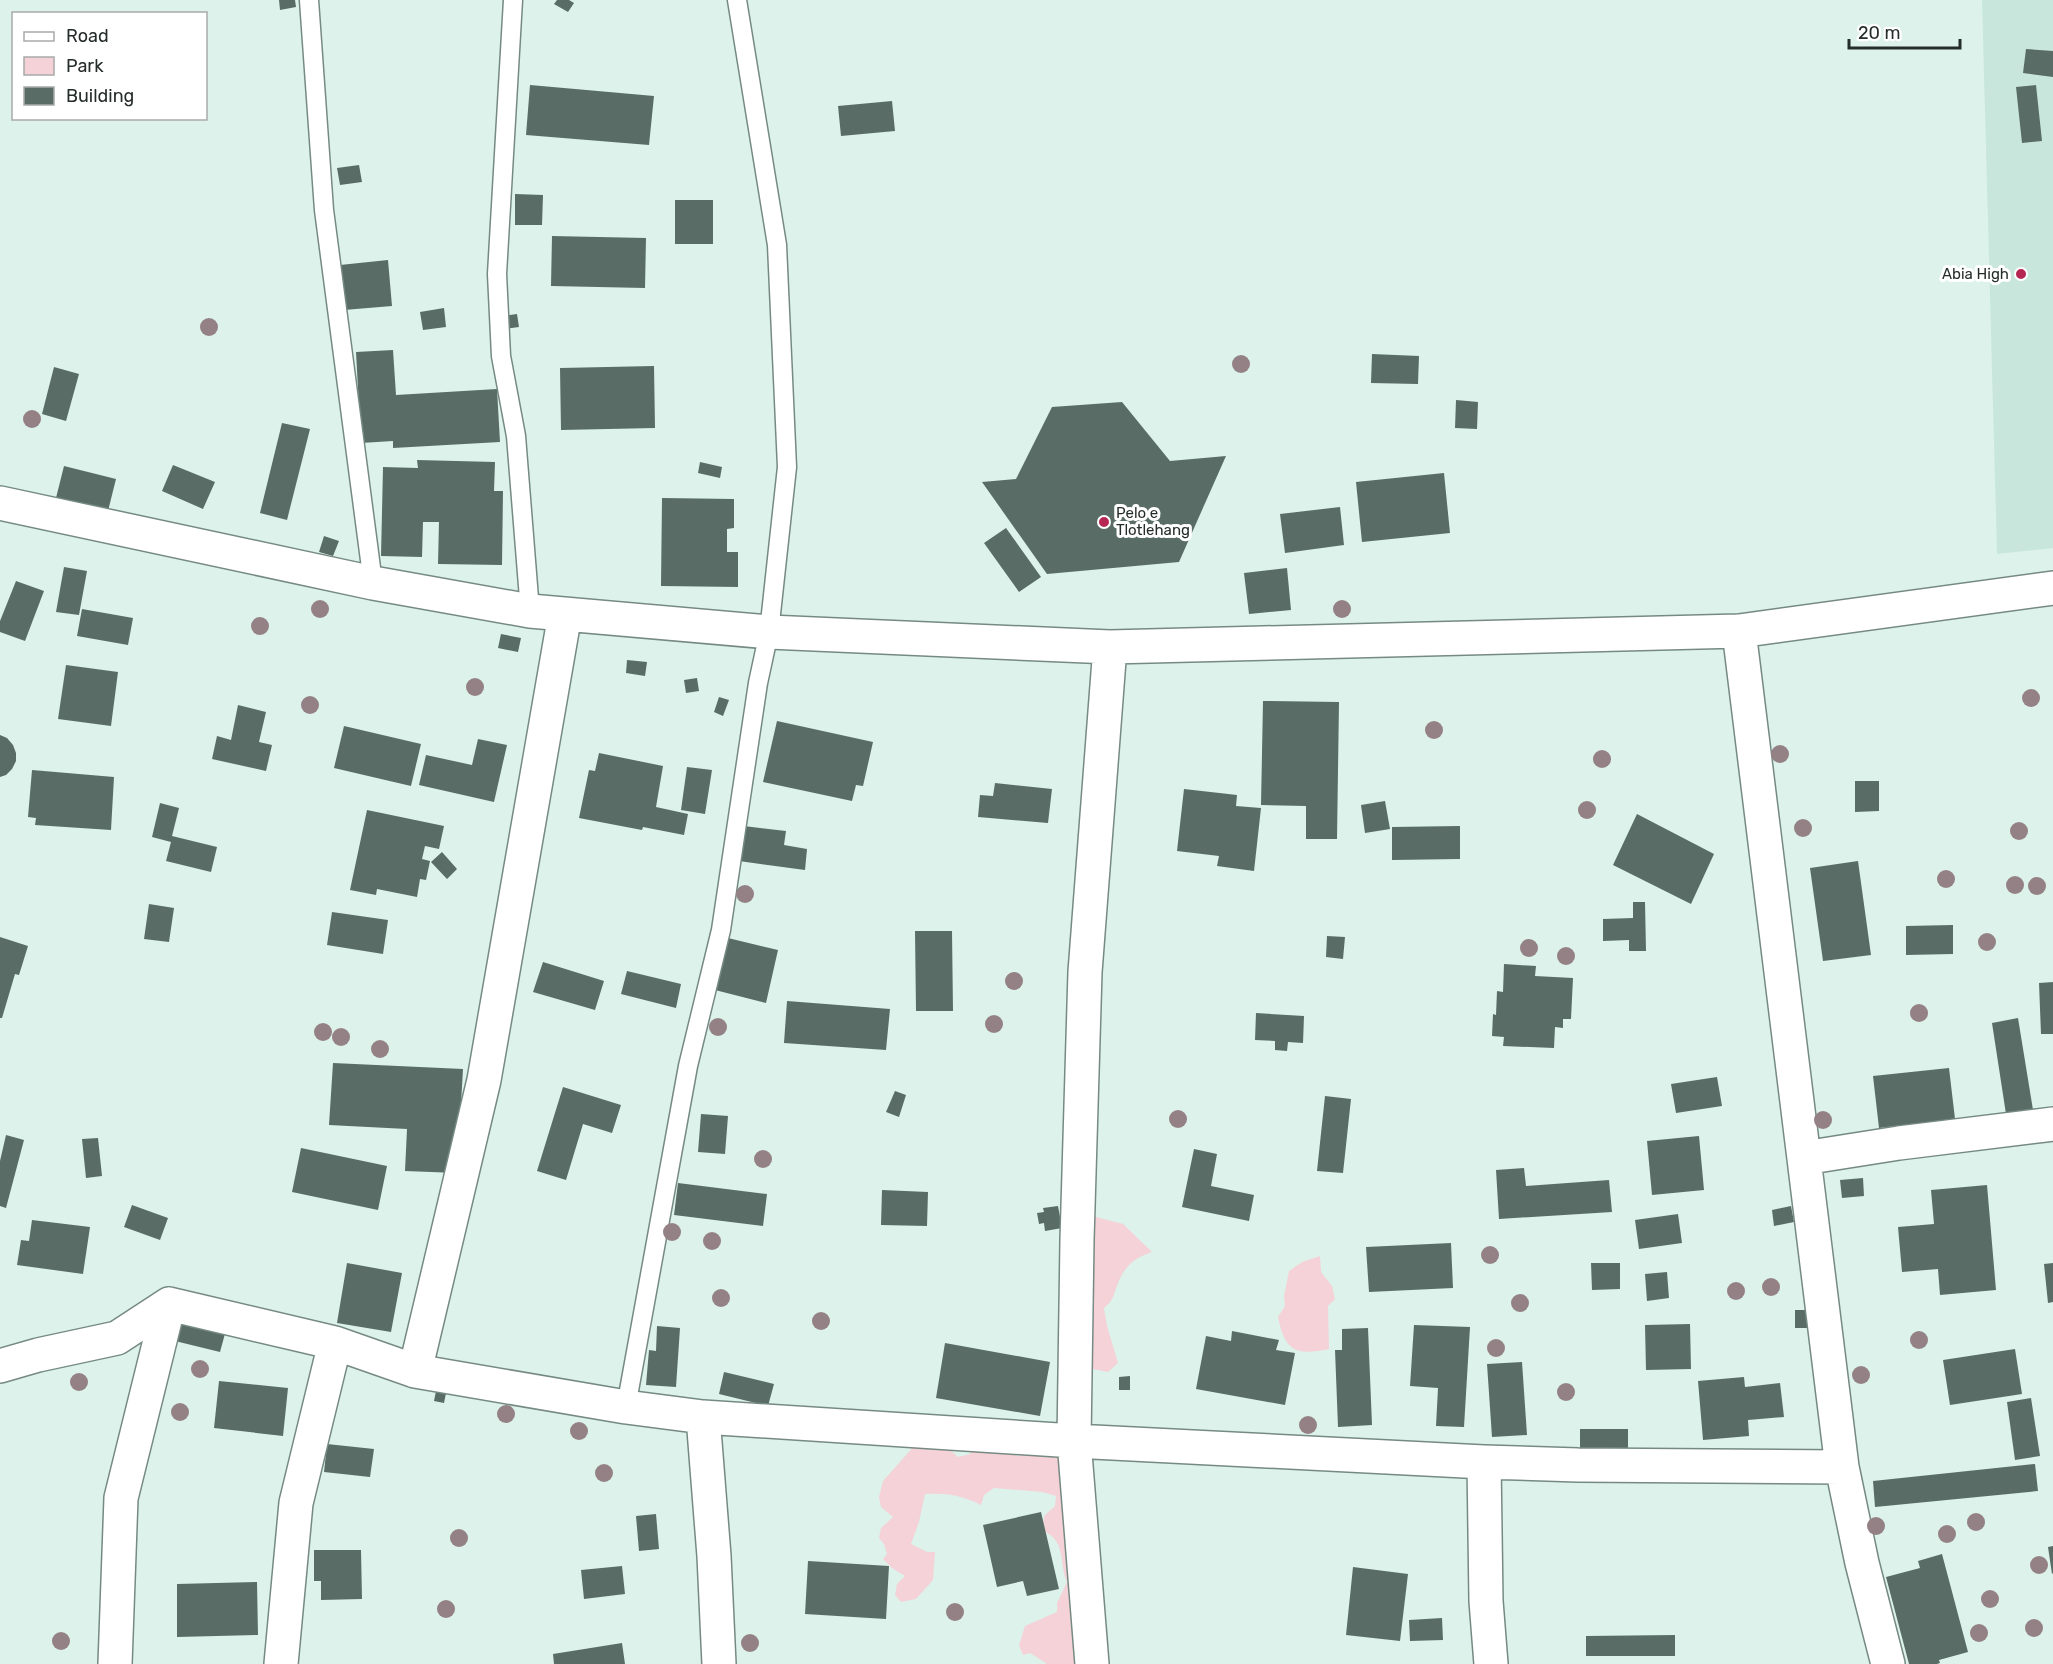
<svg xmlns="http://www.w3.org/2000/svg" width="2053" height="1664" viewBox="0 0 2053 1664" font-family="Rubik,sans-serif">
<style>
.built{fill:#c8e6dc}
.green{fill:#f5d2d7}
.building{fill:#596d66}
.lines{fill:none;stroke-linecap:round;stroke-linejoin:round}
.service-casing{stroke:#768a83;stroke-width:21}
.minor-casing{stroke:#768a83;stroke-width:36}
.service{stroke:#fff;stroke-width:18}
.minor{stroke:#fff;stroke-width:33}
.tree{fill:#948185}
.poi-dot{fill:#b62653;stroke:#fff;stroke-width:2}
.labels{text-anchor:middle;stroke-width:6;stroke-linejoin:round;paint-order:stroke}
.poi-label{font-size:15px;fill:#252d2a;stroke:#fff;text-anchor:end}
</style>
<rect width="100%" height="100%" fill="#dcf2eb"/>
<path class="built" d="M1982 0H2053V548L1997 554Z"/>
<path class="green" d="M1092 1216 1123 1224 1152 1252C1134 1258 1125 1266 1118 1283 1113 1295 1115 1299 1104 1308L1107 1326 1118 1363 1108 1372 1088 1368Z
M1320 1256 1321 1272 1332 1286 1335 1299 1328 1306 1329 1349C1295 1356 1285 1351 1278 1317L1285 1306 1284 1296 1289 1271 1302 1262Z
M940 1441 958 1457 970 1454 972 1447 1010 1452 1017 1456 1041 1450 1061 1452 1082 1664H1047L1030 1653 1023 1655 1019 1645 1025 1626 1057 1612V1603L1067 1582C1061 1569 1063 1550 1056 1541 1053 1536 1046 1532 1041 1529L1045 1515 1055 1506 1056 1496 1043 1492 994 1488 984 1495 981 1505C962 1495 946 1493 925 1494L919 1522 911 1544 927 1552H935L933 1580 916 1599 901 1602 895 1595 897 1584 905 1576 892 1568 883 1559 887 1554 884 1544 879 1538 881 1528 893 1517 881 1507 879 1497 883 1481 915 1445Z"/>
<path class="building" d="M279 0H295L296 7 280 10Z
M557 0H569L574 3 568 12 554 4Z
M2026 49 2053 51V77L2023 73Z
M530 85 654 96 649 145 526 135Z
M2036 85 2042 141 2022 143 2016 87Z
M892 101 895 131 841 136 838 106Z
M359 165 362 182 340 185 337 168Z
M515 194 543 195 542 225H515Z
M675 200H713V244H675Z
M552 236 646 238 645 288 551 286Z
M388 260 392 306 344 310 340 265Z
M444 308 446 327 423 330 420 312Z
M517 314 519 327 504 329 502 316Z
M393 350 396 395 497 389 500 442 393 448V441L361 443 356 352Z
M1372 354 1419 356 1418 384 1371 383Z
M654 366 655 428 561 430 560 368Z
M54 367 79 374 66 421 42 414Z
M1456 400 1478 402 1477 429 1455 428Z
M1122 402 1170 461 1226 456 1179 562 1047 574 982 482 1016 479 1052 407Z
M282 423 310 429 287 520 260 513Z
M417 460 495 462 494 491H503L502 565 438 564 439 522H423L422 557 381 556 383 467 418 468Z
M700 462 722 467 720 478 698 473Z
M173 465 215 482 203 509 162 491Z
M64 466 116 479 107 515 55 502Z
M1444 473 1450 533 1362 542 1356 482Z
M662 498 734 499V528L727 529V552H738V587L661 586Z
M1340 507 1344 545 1285 553 1280 514Z
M1006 528 1041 577 1019 592 984 543Z
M324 536 339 541 333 556 319 552Z
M64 567 87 571 79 615 56 612Z
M1287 568 1291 610 1249 614 1244 573Z
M16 581 44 591 25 641 0 632V621Z
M82 609 133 618 128 645 77 636Z
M501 634 521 638 518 652 498 648Z
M627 660 647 662 645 676 626 673Z
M66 665 118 672 111 726 58 719Z
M697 678 699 691 686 693 684 680Z
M719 697 729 700 723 716 714 712Z
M1263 701 1339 702 1337 839H1306V806L1261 805Z
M238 705 266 712 259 742 272 745 266 771 212 759 217 736 231 740Z
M777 721 873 742 863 786 856 785 852 801 763 782Z
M344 726 421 744 411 786 334 768Z
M0 735 7 738 13 745 16 753V761L12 769 6 775 0 777Z
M478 739 507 745 494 802 419 785 426 755 472 765Z
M599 753 663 766 656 807 688 814 684 835 643 827 642 830 579 818 589 770 595 771Z
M687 767 712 770 705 814 681 810Z
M32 770 114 777 111 830 35 825 36 818 28 817Z
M1855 781H1879V811L1855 812Z
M995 783 1052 789 1048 823 978 817 980 795 993 796Z
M1184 789 1237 795 1236 806 1261 808 1254 871 1217 866 1219 856 1177 851Z
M1385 801 1390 829 1365 833 1361 805Z
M160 803 179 808 172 836 217 847 211 872 166 861 171 842 152 837Z
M367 810 444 826 439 849 425 846 422 859 430 861 426 880 420 879 417 897 377 889 376 895 350 890Z
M1637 814 1714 854 1691 904 1613 865Z
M744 826 786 831 784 845 807 849 805 870 739 861Z
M1460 826V859L1392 860V827Z
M442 852 457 869 447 879 431 862Z
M1858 861 1871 955 1823 961 1810 868Z
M1633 902H1645L1646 951H1629V940L1603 941V919L1633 918Z
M149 904 174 908 169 942 144 939Z
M332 912 388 920 383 954 327 945Z
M1953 925V954L1906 955V926Z
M915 931H952L953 1011H916Z
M1327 936 1345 937 1343 959 1326 957Z
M0 937 28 946 19 975 15 974 2 1018H0Z
M728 938 778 950 766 1003 715 990Z
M543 962 604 981 595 1010 533 992Z
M1504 964 1536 966 1535 976 1573 978 1571 1019H1563V1028L1555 1027 1554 1048 1503 1046 1504 1037 1492 1036 1493 1014 1496 1015 1497 991 1503 992Z
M627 971 681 984 676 1008 621 994Z
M2053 982V1034H2041L2039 983Z
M787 1001 890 1009 886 1050 784 1043Z
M1256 1013 1304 1016 1303 1043 1288 1042 1287 1051 1275 1050V1041L1255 1040Z
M2018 1018 2033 1110 2006 1114 1992 1023Z
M333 1063 463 1069 457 1173 405 1171 407 1129 329 1125Z
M1949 1068 1955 1119 1879 1128 1873 1076Z
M1717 1077 1722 1106 1676 1113 1671 1084Z
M563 1087 621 1105 612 1133 583 1124 566 1180 537 1171Z
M895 1091 906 1095 899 1117 886 1112Z
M1325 1096 1351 1099 1343 1173 1317 1171Z
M701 1114 728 1116 725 1154 698 1152Z
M6 1135 24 1140 6 1208 0 1206V1161Z
M1699 1136 1704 1190 1652 1195 1647 1141Z
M98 1138 102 1176 86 1178 82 1139Z
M301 1148 387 1166 378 1210 292 1192Z
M1194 1149 1217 1154 1211 1186 1254 1195 1249 1221 1182 1207Z
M1524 1168 1526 1186 1609 1180 1612 1212 1499 1219 1496 1170Z
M1863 1178 1864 1196 1842 1198 1840 1180Z
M678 1183 767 1194 763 1226 674 1215Z
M1987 1185 1996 1290 1940 1295 1938 1269 1902 1272 1898 1227 1934 1224 1931 1190Z
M882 1190 928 1192 927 1226 881 1225Z
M132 1205 168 1218 160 1240 124 1227Z
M1058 1206 1062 1228 1045 1231 1044 1223 1039 1224 1037 1213 1044 1212 1043 1208Z
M1791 1206 1794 1222 1774 1226 1772 1210Z
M1678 1214 1682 1243 1639 1249 1635 1220Z
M32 1220 90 1227 83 1274 17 1265 21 1240 29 1241Z
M1451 1243 1453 1288 1369 1292 1366 1247Z
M347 1263 402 1273 391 1332 337 1323Z
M1591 1263H1620V1289L1592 1290Z
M2053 1263V1302L2048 1303 2044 1264Z
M1667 1272 1669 1298 1647 1301 1645 1274Z
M1795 1310H1807V1328H1795Z
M181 1319 226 1330 220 1352 175 1341Z
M1690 1324 1691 1369 1646 1370 1645 1325Z
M1414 1325 1470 1327 1464 1427 1436 1426 1438 1388 1410 1386Z
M657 1326 680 1328 676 1387 646 1385 649 1350 656 1351Z
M1368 1328 1372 1425 1338 1427 1335 1350H1342V1329Z
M1232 1331 1279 1340 1276 1350 1295 1353 1285 1405 1196 1389 1206 1336 1231 1341Z
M945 1343 1050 1362 1040 1416 936 1398Z
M2015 1349 2022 1394 1950 1405 1943 1360Z
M1522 1362 1527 1435 1492 1437 1487 1364Z
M724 1372 774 1384 768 1406 719 1394Z
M1130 1376V1390H1119V1377Z
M1744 1377 1745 1387 1780 1383 1784 1417 1748 1420 1749 1436 1703 1440 1698 1381Z
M219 1381 288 1388 283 1436 214 1428Z
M437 1386 447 1388 444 1403 434 1401Z
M2031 1398 2040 1456 2015 1460 2007 1402Z
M1580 1429H1628V1453L1580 1452Z
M327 1444 374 1449 370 1477 324 1472Z
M2035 1464 2038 1491 1875 1507 1873 1481Z
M1041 1512 1059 1589 1027 1596 1023 1581 997 1587 983 1525Z
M656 1514 659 1549 639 1551 636 1516Z
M2053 1546V1573L2052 1574 2048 1547Z
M314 1550H361L362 1599 321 1600V1581H314Z
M1942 1554 1968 1652 1939 1660 1940 1663 1937 1664H1909L1886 1577 1920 1568 1918 1561Z
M808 1561 889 1566 886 1619 805 1614Z
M622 1566 625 1594 584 1599 581 1570Z
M1353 1567 1408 1574 1400 1641 1346 1635Z
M257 1582 258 1635 177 1637V1584Z
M1442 1618 1443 1640 1410 1641 1409 1620Z
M1675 1635V1656H1586V1636Z
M622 1643 625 1664H554L553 1654Z"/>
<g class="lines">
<g class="service-casing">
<path id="service" d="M309 0 324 210 373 583
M513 0 497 274 501 356 516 436 530 611
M626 1407 688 1066 721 930 758 683 769 632 787 467 777 245 737 0"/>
</g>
<g class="minor-casing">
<path id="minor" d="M0 503 373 583 530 611 769 632 1110 647 1739 631 2053 588
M1739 631 1842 1467 1862 1563 1888 1664
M1804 1158 1899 1143 2053 1124
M0 1366 38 1355 117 1338 169 1304
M415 1371 484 1080 565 614
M703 1417 714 1556 719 1664
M1484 1462 1486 1601 1491 1664
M115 1664 121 1498 169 1304 335 1343 415 1371 626 1407 703 1417 1074 1441 1484 1462 1578 1465 1842 1467
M281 1664 296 1503 335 1343
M1092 1664 1074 1441 1077 1240 1085 972 1110 647"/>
</g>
<use href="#service" class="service"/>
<use href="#minor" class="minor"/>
</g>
<g class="tree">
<circle cx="209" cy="327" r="9"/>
<circle cx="1241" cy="364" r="9"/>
<circle cx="32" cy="419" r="9"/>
<circle cx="320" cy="609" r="9"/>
<circle cx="1342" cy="609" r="9"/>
<circle cx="260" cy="626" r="9"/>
<circle cx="475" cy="687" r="9"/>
<circle cx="2031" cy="698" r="9"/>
<circle cx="310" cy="705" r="9"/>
<circle cx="1434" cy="730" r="9"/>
<circle cx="1780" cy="754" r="9"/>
<circle cx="1602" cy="759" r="9"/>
<circle cx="1587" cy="810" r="9"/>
<circle cx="1803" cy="828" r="9"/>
<circle cx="2019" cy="831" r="9"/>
<circle cx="1946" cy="879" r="9"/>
<circle cx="2015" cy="885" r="9"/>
<circle cx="2037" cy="886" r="9"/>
<circle cx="745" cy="894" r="9"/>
<circle cx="1987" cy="942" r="9"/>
<circle cx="1529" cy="948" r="9"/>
<circle cx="1566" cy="956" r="9"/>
<circle cx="1014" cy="981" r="9"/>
<circle cx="1919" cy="1013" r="9"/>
<circle cx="994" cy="1024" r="9"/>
<circle cx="718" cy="1027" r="9"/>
<circle cx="323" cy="1032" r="9"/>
<circle cx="341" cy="1037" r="9"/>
<circle cx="380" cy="1049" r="9"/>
<circle cx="1178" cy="1119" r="9"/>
<circle cx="1823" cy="1120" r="9"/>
<circle cx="763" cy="1159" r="9"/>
<circle cx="672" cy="1232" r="9"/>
<circle cx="712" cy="1241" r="9"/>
<circle cx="1490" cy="1255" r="9"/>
<circle cx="1771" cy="1287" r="9"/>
<circle cx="1736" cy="1291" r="9"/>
<circle cx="721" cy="1298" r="9"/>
<circle cx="1520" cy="1303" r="9"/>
<circle cx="821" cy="1321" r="9"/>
<circle cx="1919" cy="1340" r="9"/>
<circle cx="1496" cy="1348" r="9"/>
<circle cx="200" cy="1369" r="9"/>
<circle cx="1861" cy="1375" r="9"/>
<circle cx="79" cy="1382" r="9"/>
<circle cx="1566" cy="1392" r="9"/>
<circle cx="180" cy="1412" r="9"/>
<circle cx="506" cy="1414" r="9"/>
<circle cx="1308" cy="1425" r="9"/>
<circle cx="579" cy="1431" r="9"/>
<circle cx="604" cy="1473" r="9"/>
<circle cx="1976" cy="1522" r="9"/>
<circle cx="1876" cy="1526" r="9"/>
<circle cx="1947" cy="1534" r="9"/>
<circle cx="459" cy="1538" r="9"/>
<circle cx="2039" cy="1565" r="9"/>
<circle cx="1990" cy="1599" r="9"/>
<circle cx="446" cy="1609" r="9"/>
<circle cx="955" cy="1612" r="9"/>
<circle cx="2034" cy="1628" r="9"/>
<circle cx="1979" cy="1633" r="9"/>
<circle cx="61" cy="1641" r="9"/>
<circle cx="750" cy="1643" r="9"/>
</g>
<g class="poi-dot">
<circle cx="2021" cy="274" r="6"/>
<circle cx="1104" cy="522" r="6"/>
</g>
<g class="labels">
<g class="poi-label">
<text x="2009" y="279">Abia High</text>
<text x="1116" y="518" text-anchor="start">Pelo e<tspan x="1116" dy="17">Tlotlehang</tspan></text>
</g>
</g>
<rect x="12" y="12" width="195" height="108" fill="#ffffff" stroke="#a8abaa" stroke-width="1.5"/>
<rect x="24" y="32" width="30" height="9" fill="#ffffff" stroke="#a8abaa" stroke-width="1.5"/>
<text x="66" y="42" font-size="18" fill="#252d2a">Road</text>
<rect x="24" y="57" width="30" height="18" fill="#f5d2d7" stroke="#a8abaa" stroke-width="1.5"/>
<text x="66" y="72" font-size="18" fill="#252d2a">Park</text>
<rect x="24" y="87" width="30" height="18" fill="#596d66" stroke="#a8abaa" stroke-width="1.5"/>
<text x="66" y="102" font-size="18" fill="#252d2a">Building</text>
<path d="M1849 39v9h111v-9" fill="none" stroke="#252d2a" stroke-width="3"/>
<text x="1858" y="39" font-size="18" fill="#252d2a" stroke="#ffffff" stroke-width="4.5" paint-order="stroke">20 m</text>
</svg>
